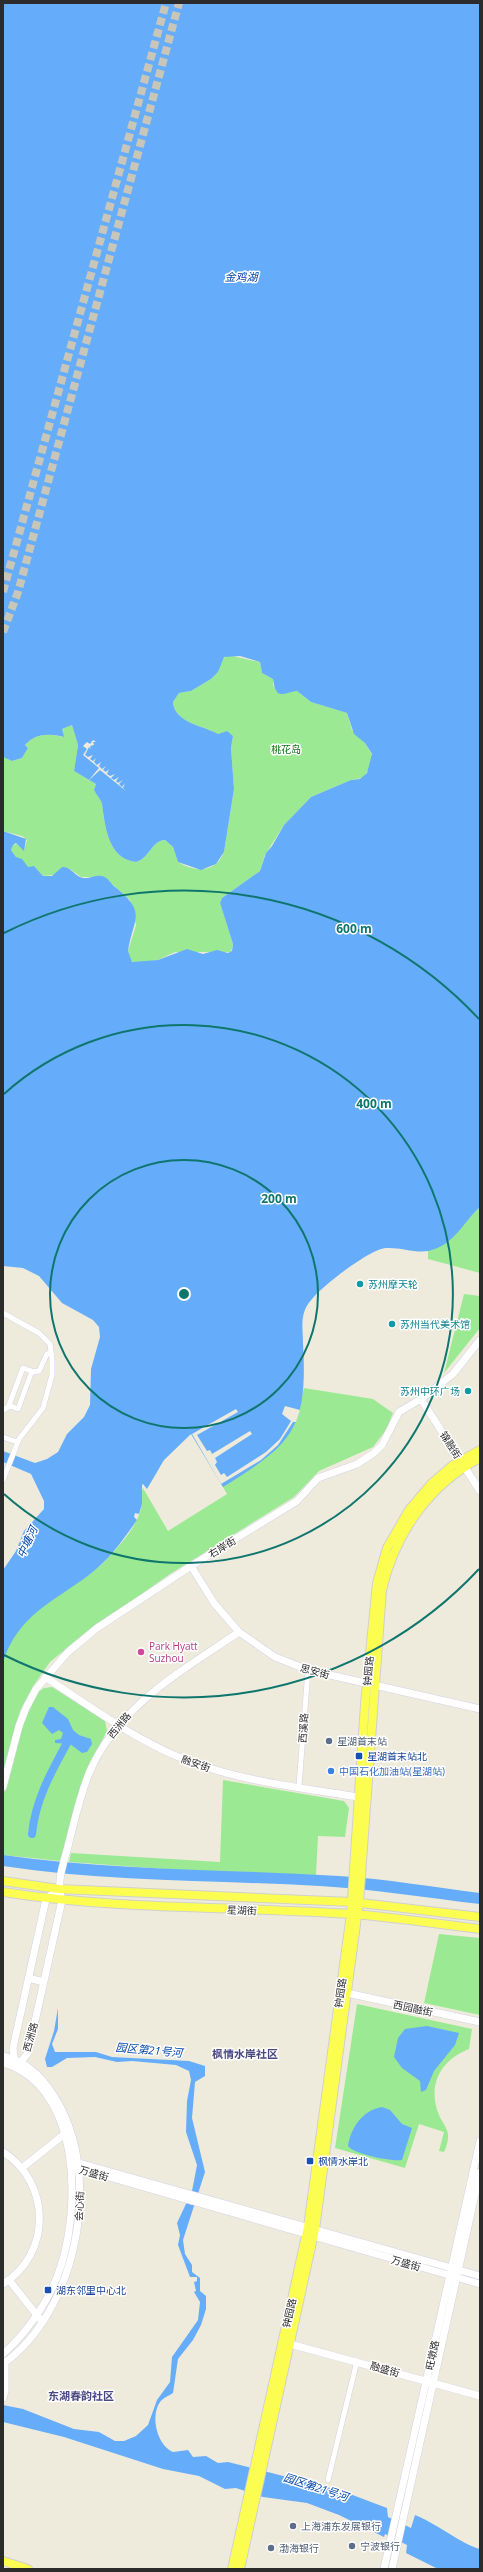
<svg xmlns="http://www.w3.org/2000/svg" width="483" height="2572" viewBox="0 0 483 2572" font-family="'Open Sans','Noto Sans SC',sans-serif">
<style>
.green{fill:#9bea93}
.water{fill:#65adfa}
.pier{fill:#efebdc}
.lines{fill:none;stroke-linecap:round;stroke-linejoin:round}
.river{stroke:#65adfa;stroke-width:8}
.primary-tunnel{stroke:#c8c5b9;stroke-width:8;stroke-dasharray:8 4;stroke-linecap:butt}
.street-casing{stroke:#d3d1e6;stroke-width:6}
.secondary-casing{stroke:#d3d1e6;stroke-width:8}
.primary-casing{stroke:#d0d0d0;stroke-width:10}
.street{stroke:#fff;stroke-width:5}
.secondary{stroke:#fff;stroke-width:7}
.primary{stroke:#fbfe51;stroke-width:8}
.ring{fill:none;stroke:#0f766e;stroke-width:2}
.culture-dot{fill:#0f9aa8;stroke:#fff;stroke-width:1.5}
.hotel-dot{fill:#d1479c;stroke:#fff;stroke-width:1.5}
.service-dot{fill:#5c6f8a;stroke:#fff;stroke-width:1.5}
.transit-dot{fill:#1a4fb4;stroke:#fff;stroke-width:1.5}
.shop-dot{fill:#3f7fe0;stroke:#fff;stroke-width:1.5}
.labels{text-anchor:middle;stroke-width:3;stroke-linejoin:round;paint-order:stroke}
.park-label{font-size:10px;fill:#137117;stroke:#fff}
.culture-label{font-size:10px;fill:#0d838f;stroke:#fff;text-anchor:start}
.street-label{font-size:10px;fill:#2b2b2b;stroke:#fff}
.hotel-label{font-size:10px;fill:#b23c85;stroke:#fff;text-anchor:start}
.service-label{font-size:10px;fill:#4e5e75;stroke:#fff;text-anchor:start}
.transit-label{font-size:10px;fill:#164399;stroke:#fff;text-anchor:start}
.shop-label{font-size:10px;fill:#366cbe;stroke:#fff;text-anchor:start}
.water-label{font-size:11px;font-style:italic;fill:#0045ab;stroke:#fff}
.neighbourhood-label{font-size:11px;font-weight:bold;fill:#4b4781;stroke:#fff}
.centre{fill:#0f766e;stroke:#fff;stroke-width:2}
.ring-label{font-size:12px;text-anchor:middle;font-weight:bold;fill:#0f766e;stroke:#fff;stroke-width:3;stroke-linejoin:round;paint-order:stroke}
</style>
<rect width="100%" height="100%" fill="#efebdc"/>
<path class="green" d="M228 655 260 662 262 673 273 679V685L279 693 297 691 311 702 347 713 352 730 365 743 372 755 369 769 363 778 351 780 311 797 284 825 265 855 260 871 222 898 220 903 233 944 231 952H175L158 960 136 963 131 961 128 951 136 925 130 900 104 877H81L70 869 62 867 54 875 43 876 34 866 28 868 16 857 11 850 13 845 17 844 24 850 27 840 22 836 3 831V757L12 761 22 758 28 748 25 745C35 734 48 733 63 737L62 729 72 725 78 745 74 771 96 784 94 790C96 795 101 799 102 804 105 826 108 859 136 862 150 858 151 841 165 840L173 847 178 862C195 872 215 874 224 852L234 789 231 748 233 736 225 732 218 734C205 726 174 723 173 702L179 693 191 691 211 679 218 672 222 659Z
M480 1207V1273L428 1259V1251L465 1222Z
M464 1294 480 1296V1328L444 1373Z
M304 1388 373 1399 393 1413 386 1430 373 1447 319 1471 294 1497 170 1574 79 1638 50 1662 34 1685 20 1711 3 1771C3 1746 3 1720 3 1695 3 1684 1 1672 3 1661 13 1609 75 1593 107 1559 120 1545 136 1528 141 1509 143 1502 140 1496 143 1488L168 1531 227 1494 220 1482 295 1422Z
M52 1687 105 1721 107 1731 86 1771 60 1861 3 1855V1796L21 1727 37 1693 44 1688Z
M223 1780 344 1801 349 1808 345 1837 318 1836 316 1875 205 1872 69 1862 71 1853 220 1862Z
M439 1934 480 1938V2015L424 2003Z
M357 2004 472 2029 469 2049C440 2060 427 2086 439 2115 442 2122 449 2130 448 2137 448 2142 446 2148 444 2152L439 2151 444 2132 419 2124 405 2168 335 2148Z"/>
<path class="water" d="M3 3H480V1207C463 1222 454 1246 428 1251 415 1253 399 1247 386 1248 370 1249 322 1286 312 1299 299 1313 303 1327 303 1344 308 1430 292 1444 223 1487L191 1434 164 1460 147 1489 143 1484 142 1485V1504L139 1514 135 1513 134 1517 137 1520C123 1540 109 1560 89 1575 53 1602 18 1615 3 1662V1570L16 1551 24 1531 44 1509V1501L31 1474 3 1462V1451L35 1463 47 1459 58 1452 67 1434 84 1417 90 1405 91 1369 100 1337 99 1327 93 1320 62 1303 39 1276 23 1268 3 1266V831L26 839 24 851 16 843 13 845 11 850 16 857 22 859 28 867 34 866 43 876H52L62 867C71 866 74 876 83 878 89 879 95 875 101 876 108 877 110 883 115 887 148 913 133 918 128 951L132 962 158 960 187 949 203 954 217 950 228 953 232 951 233 944 220 903 222 898 260 871 266 853 272 846 284 825 311 797 351 780 360 779 367 773 372 754 365 743 354 734 347 713 311 702 297 691C283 693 276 701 273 679L262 673 260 662 240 656 224 657 218 672 211 679 191 691 179 693 173 702C174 723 205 726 218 734L227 731 233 736 231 748 234 789 224 852 216 864 201 870 178 862 173 847 165 840C151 841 150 858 136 862 108 859 105 826 102 804 101 799 96 795 94 790L96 784 74 771 78 745 72 725 62 729 64 737C48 733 35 734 25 745L28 748 22 758 12 761 3 757Z
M49 1707H53L68 1719 73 1730 79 1735 91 1739 92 1744 87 1752 82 1753 70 1744 55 1743V1740L61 1739 63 1733 59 1730 52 1734 42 1723Z
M3 1855C114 1871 227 1869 339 1876 386 1879 433 1887 480 1893V1904C427 1898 374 1889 320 1886 214 1880 108 1882 3 1866Z
M58 2008V2029L52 2044 55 2052H96L112 2057 189 2061 205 2066V2076L195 2082 192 2118 205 2172 183 2240 185 2254 192 2265V2272L200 2278V2291L206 2296V2309L201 2325 193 2340 178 2359 173 2393C169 2396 164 2397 160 2402 150 2416 157 2445 173 2452L188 2450 193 2457 206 2456 218 2463 228 2462 342 2491 387 2508 388 2517 411 2528 415 2515C436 2523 461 2544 480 2549V2569H438L406 2553 407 2545 385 2534 384 2537 339 2515 307 2503 263 2497 236 2488 225 2489 199 2476 163 2469 64 2437 3 2422V2405L23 2409 74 2429 99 2432 115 2441H124L136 2436 148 2425 157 2400 170 2382 172 2357 198 2320 200 2302 194 2292 196 2291 194 2282 197 2281V2277H190L178 2245 180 2235 177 2223 192 2191 197 2165 186 2132 187 2101 191 2080 189 2071 176 2065 132 2061 117 2062 95 2057 67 2058 52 2067H47L45 2059 54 2031Z
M427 2026 459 2033 455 2045 434 2071 426 2090 421 2092 420 2081 402 2068 394 2057 398 2038 405 2029Z
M382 2107 390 2110 402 2124 412 2128 402 2160C393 2162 353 2154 348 2146 351 2127 363 2110 382 2107Z"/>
<path class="pier" d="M93 740 96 742H93L94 745 90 746 91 749 89 747 85 755 88 757 93 755 90 759 93 761 96 758 94 762 97 765 101 762 99 766 102 769 106 766 103 770 106 772 109 769 107 774 110 776 115 774 111 778 114 780 119 777 116 781 118 783 123 780 119 784 122 787 125 783 123 788 126 791 100 770 88 781 99 768 83 755 87 749 83 746 87 742 90 744Z
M285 1406 300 1410 296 1422H293L278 1445 261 1460 221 1484 192 1434 236 1409 238 1412 197 1435 207 1451 210 1450 212 1454 250 1431 252 1434 215 1458 217 1462 215 1465 221 1475 224 1473 227 1477 266 1452 280 1439 291 1421 282 1414Z"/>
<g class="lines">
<path class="river" d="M32 1834C35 1801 51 1772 67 1743"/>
<path class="primary-tunnel" d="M3 592 166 3
M3 632 18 592 179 3"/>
<g class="street-casing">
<path id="street" d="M3 1313 39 1333 50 1344 52 1359V1375L43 1408 19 1439 3 1480
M32 1371 18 1409 9 1405 23 1368 34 1372 39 1371 47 1354 51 1353
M3 1410 10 1406
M3 1437 17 1442
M299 1786 308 1670
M328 2480 357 2361"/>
</g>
<g class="secondary-casing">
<path id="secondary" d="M421 1399 480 1491
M191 1566 214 1603 239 1632 275 1657 308 1670 480 1709
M45 1677C91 1707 135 1740 186 1760 242 1782 305 1788 364 1798
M3 1787 19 1726 26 1708 36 1689 68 1652 97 1628 191 1566 297 1501 318 1478 357 1464 374 1453 382 1445 399 1412 421 1399 453 1374 480 1340
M28 1978 44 1982
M347 1993 480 2022
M3 2056C26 2061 42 2077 54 2096 104 2173 78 2311 3 2364
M15 2062 13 2048 46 1899 59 1889
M3 2063C83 2087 82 2214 57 2277 45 2307 27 2332 3 2354
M16 2068 28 2053 62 1900C55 1880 66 1858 70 1838 76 1815 81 1792 90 1771 119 1705 182 1671 239 1632
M3 2152C51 2182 52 2254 3 2284
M71 2166 480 2284
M71 2166 79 2163 480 2276
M22 2168 67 2132
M9 2280 40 2319
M290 2344 480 2396
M3 2398 5 2391V2361
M384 2569 480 2141
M392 2569 480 2172"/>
</g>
<g class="primary-casing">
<path id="primary" d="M3 1881 59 1889 352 1902 480 1917
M3 1892C118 1910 235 1906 351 1914 394 1917 437 1924 480 1929
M3 2561 28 2569
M232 2569 308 2227 351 1914 365 1704 377 1583 387 1548 409 1510 431 1484 453 1465 480 1450
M240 2569 315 2229 359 1902 382 1590C395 1534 429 1485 480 1458"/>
</g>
<use href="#street" class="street"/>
<use href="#secondary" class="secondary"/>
<use href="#primary" class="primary"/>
</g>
<g class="ring">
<circle cx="184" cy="1294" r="134"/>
<path d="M4 1094A269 269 0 1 1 4 1494"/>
<path d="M479 1569A403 403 0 0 1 4 1655M4 933A403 403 0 0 1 479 1019"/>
</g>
<g class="culture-dot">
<circle cx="360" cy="1284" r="4"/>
<circle cx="392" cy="1324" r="4"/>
<circle cx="468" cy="1391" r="4"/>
</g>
<circle class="hotel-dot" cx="141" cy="1652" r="4"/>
<g class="service-dot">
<circle cx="329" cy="1741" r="4"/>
<circle cx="293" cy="2526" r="4"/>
<circle cx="352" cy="2546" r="4"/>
<circle cx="271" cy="2548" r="4"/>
</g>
<g class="transit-dot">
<rect x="355" y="1752" width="8" height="8" rx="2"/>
<rect x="306" y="2157" width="8" height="8" rx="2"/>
<rect x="44" y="2286" width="8" height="8" rx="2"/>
</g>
<circle class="shop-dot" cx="331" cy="1771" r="4"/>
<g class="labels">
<g class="park-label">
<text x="286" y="753">桃花岛</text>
</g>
<g class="culture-label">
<text x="368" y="1288">苏州摩天轮</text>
<text x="400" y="1328">苏州当代美术馆</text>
<text x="460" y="1395" text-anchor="end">苏州中环广场</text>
</g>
<g class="street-label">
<text transform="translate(451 1445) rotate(57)" y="4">锦融街</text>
<text transform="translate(222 1547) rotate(-31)" y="4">右岸街</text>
<text transform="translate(315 1671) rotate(15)" y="4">思安街</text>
<text transform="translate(368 1671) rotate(-85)" y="4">钟园路</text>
<text transform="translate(119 1725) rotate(-51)" y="4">西洲路</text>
<text transform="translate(303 1728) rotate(-86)" y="4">西溪路</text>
<text transform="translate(196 1763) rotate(19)" y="4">融安街</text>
<text transform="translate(242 1910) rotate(2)" y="4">星湖街</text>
<text transform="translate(340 1993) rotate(-82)" y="4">钟园路</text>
<text transform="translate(413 2008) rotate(12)" y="4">西园融街</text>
<text transform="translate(30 2037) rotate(-75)" y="4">西洲路</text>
<text transform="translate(94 2173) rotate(16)" y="4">万盛街</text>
<text transform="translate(79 2206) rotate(-87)" y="4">会心街</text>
<text transform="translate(406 2263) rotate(16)" y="4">万盛街</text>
<text transform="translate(289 2313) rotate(-77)" y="4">钟园路</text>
<text transform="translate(432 2355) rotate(-78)" y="4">旺墩路</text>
<text transform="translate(385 2369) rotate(16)" y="4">融盛街</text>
</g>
<g class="hotel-label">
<text x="149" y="1650">Park Hyatt<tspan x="149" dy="12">Suzhou</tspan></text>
</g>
<g class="service-label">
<text x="337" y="1745">星湖首末站</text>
<text x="301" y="2530">上海浦东发展银行</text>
<text x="360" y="2550">宁波银行</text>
<text x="279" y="2552">渤海银行</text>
</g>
<g class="transit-label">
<text x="367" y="1760">星湖首末站北</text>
<text x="318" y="2165">枫情水岸北</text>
<text x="56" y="2294">湖东邻里中心北</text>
</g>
<g class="shop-label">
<text x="339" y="1775">中国石化加油站(星湖站)</text>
</g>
<g class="water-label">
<text x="241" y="281">金鸡湖</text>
<text transform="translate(27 1542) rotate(-65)" y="4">中塘河</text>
<text transform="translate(149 2050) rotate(5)" y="4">园区第21号河</text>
<text transform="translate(316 2487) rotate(18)" y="4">园区第21号河</text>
</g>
<g class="neighbourhood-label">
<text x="245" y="2058">枫情水岸社区</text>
<text x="81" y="2400">东湖春韵社区</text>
</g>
</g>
<circle cx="184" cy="1294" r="6" class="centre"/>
<g class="ring-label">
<text x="354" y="933">600 m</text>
<text x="374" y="1108">400 m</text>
<text x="279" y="1203">200 m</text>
</g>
<rect width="483" height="2572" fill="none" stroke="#2b2b2b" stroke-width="8"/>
</svg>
